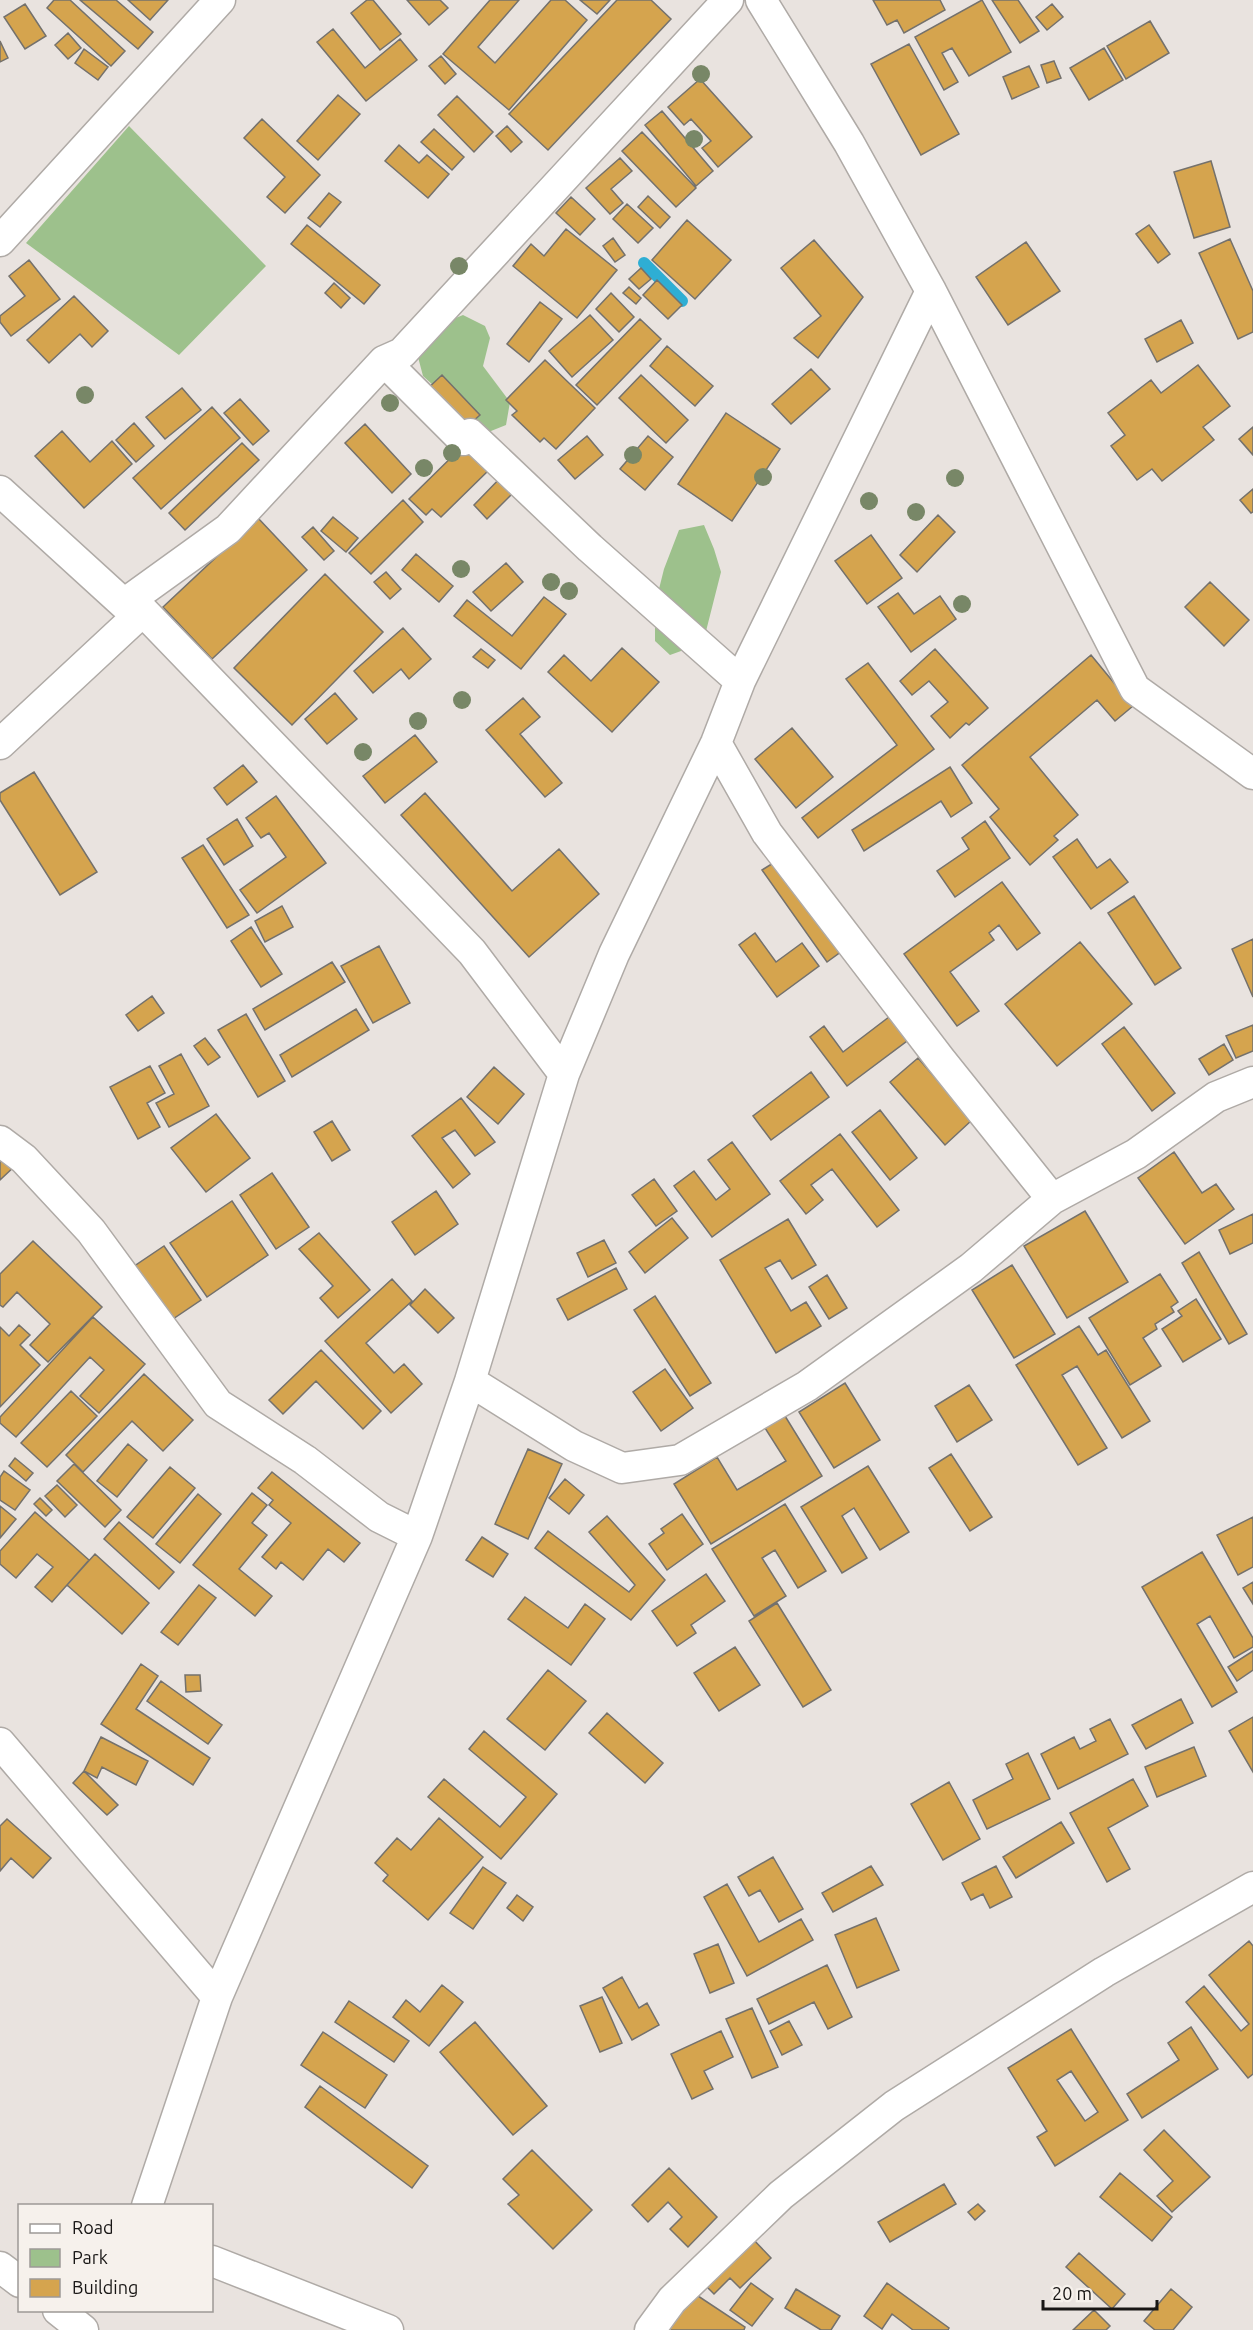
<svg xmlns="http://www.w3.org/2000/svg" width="1253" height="2330" viewBox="0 0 1253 2330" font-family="Ubuntu,sans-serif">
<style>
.green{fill:#9dc18c}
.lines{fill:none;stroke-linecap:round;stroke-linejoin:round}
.stream{stroke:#2eaed4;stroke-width:12}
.building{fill:#d5a44e;stroke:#74716c;stroke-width:1.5;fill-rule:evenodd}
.minor-casing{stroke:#afaaa6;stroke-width:33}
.minor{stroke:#fff;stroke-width:30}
.tree{fill:#788767}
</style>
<rect width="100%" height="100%" fill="#e9e3df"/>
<path class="green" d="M129 126 266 266 179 355 26 243Z
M463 315 485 326 490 338 483 366 510 402 506 425 486 433 423 376 418 357 441 324Z
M704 525 714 549 721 572 703 643 670 655 655 641V605L664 569 679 530Z"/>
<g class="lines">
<path class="stream" d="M644 263 682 301"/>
</g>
<path class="building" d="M54 0H70L125 51 111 66 47 8Z
M80 0H116L153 32 138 49Z
M128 0H168L150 20Z
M367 0H373L401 34 380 50 351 13Z
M407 0H440L448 8 429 25Z
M490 0H519L478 47 495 63 551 0H565L587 20 509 110 443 54Z
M580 0H610L597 14Z
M617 0H651L671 19 548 150 509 114Z
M873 0H940L945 10 904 33 897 20 887 25Z
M982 0 1011 52 969 76 952 48 942 53 958 82 944 90 915 37Z
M992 0H1018L1039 31 1020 43Z
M25 4 46 36 25 49 4 17Z
M1052 4 1063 17 1047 30 1036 17Z
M1150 21 1169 53 1126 79 1107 46Z
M333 29 365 68 400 39 417 60 366 101 317 42Z
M68 33 81 48 68 59 55 45Z
M0 41 8 58 0 62Z
M909 44 959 134 921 155 871 64Z
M1104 48 1123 80 1089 100 1070 68Z
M84 49 108 67 98 80 75 63Z
M441 56 456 74 445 84 429 66Z
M1054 61 1061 78 1047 83 1041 65Z
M1029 66 1039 87 1012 99 1003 77Z
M700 79 752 137 718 167 702 148 711 141 691 119 684 125 668 107Z
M338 95 360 114 318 160 297 141Z
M457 96 493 132 474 152 438 115Z
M662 111 713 171 696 186 645 125Z
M262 119 320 175 285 213 267 197 285 177 244 138Z
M507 126 522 142 511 152 496 136Z
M434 129 464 157 452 170 421 142Z
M642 132 696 188 676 207 622 151Z
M399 145 419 163 427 155 449 174 428 198 385 161Z
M620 158 632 171 611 189 623 203 610 214 586 188Z
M1211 161 1230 227 1194 238 1174 172Z
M329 193 341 202 320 227 308 218Z
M648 196 670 217 660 228 638 207Z
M571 197 595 219 580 235 556 213Z
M627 204 653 228 638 243 613 219Z
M687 220 731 260 695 299 652 260Z
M307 225 380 285 364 304 291 244Z
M1149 225 1170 254 1158 263 1136 234Z
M566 229 617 270 577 318 513 266 531 244 544 256Z
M613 238 625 255 615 262 603 246Z
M1230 239 1253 291V332L1238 339 1199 253Z
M814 240 863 297 818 358 794 338 821 316 781 268Z
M1026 242 1060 291 1008 325 976 277Z
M29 260 60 299 11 336 0 322V316L25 296 9 276Z
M641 268 651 279 639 289 629 279Z
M657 280 682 305 668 319 643 295Z
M334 283 350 298 341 308 325 293Z
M629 287 641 298 636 304 623 293Z
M611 293 634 317 619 332 596 309Z
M74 296 108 331 92 347 80 334 49 363 27 340Z
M540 302 562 319 529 362 507 344Z
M590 315 613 340 572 377 549 351Z
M640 319 661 339 597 405 576 385Z
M1181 320 1193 343 1157 362 1145 339Z
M667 346 713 386 695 406 650 366Z
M545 360 595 408 556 449 544 438 540 442 512 415 517 411 506 400Z
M1198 365 1230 406 1203 427 1214 440 1162 481 1152 469 1137 480 1111 446 1125 435 1108 413 1151 380 1161 393Z
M811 369 830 389 791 424 772 404Z
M442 375 480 415 462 431 424 392Z
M641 375 688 420 666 443 619 398Z
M182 388 201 410 165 439 146 417Z
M240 399 269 431 253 445 224 413Z
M212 407 240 438 161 509 133 478Z
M726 413 780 449 732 521 678 484Z
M134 423 154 446 136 462 116 440Z
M365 424 411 474 392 493 345 443Z
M1253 427V455L1239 439Z
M62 431 90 462 112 441 132 464 84 508 35 456Z
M587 436 603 455 575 479 558 460Z
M648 436 673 457 645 490 620 469Z
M468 441 493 466 441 517 432 509 426 515 409 499Z
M242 443 259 460 185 530 169 513Z
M505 473 519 487 487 519 474 505Z
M1253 489V512L1251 513 1240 500Z
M403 500 423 522 371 574 349 553Z
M938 515 955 532 917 572 900 555Z
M333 517 358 538 346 552 321 531Z
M258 518 307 570 212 659 163 607Z
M313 527 334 551 324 560 302 537Z
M871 535 902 578 867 604 835 561Z
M416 554 453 586 439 602 402 570Z
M506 563 523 582 491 611 473 592Z
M386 572 401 589 390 599 374 582Z
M325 574 383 632 292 725 234 668Z
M1210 582 1249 620 1224 646 1185 607Z
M898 593 914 614 940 596 956 619 911 652 878 607Z
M544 597 566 614 521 669 454 616 467 600 512 636Z
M403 628 431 659 409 679 401 669 373 693 354 671Z
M622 648 659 682 612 732 548 672 564 655 591 681Z
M481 649 495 660 488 668 473 657Z
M935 649 988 708 969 725 966 723 950 738 931 716 948 702 929 681 912 695 900 681Z
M1091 655 1133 706 1115 721 1097 700 1030 757 1078 815 1054 836 1058 840 1030 865 990 817 999 809 962 765Z
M868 663 934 749 818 838 802 818 897 745 846 679Z
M335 693 357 719 327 744 305 719Z
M523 698 540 717 520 734 562 783 545 797 486 730Z
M792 728 833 777 796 808 755 759Z
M415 735 437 762 385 803 363 776Z
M243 765 257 782 227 805 214 788Z
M950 767 972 803 951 817 941 801 864 851 852 830Z
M34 772 97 872 60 895 0 800V793Z
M425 793 512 891 559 849 599 894 529 957 401 815Z
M276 796 326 863 257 913 240 890 286 857 269 833 261 838 246 818Z
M237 819 253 846 224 865 207 839Z
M985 821 1010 858 955 897 937 871 969 849 962 838Z
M1077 839 1097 868 1110 859 1128 882 1091 909 1053 857Z
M203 845 249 915 227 928 182 858Z
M778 860 842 951 827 962 762 870Z
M1002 882 1040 933 1017 950 999 925 989 933 994 940 950 972 979 1011 957 1026 904 954Z
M1134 896 1181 968 1155 985 1108 913Z
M282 906 293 927 265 942 255 921Z
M251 927 282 974 261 987 231 941Z
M755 933 776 962 802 943 819 966 777 997 739 945Z
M1253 939V997L1232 949Z
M1080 942 1132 1004 1057 1066 1005 1004Z
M379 946 410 1003 373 1023 341 966Z
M332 962 345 982 265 1030 253 1009Z
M152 996 164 1013 138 1031 126 1015Z
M356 1009 369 1030 292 1077 280 1055Z
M246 1014 285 1081 258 1097 218 1030Z
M889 1017 907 1041 847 1086 810 1037 824 1026 843 1052Z
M1253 1025V1051L1236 1058 1226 1036Z
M1124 1027 1175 1093 1152 1111 1102 1044Z
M205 1038 220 1057 208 1065 194 1046Z
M1224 1044 1233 1060 1209 1075 1199 1059Z
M181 1054 209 1106 169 1127 156 1103 174 1094 159 1066Z
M918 1058 972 1120 945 1145 890 1082Z
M150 1066 165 1093 147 1103 160 1127 138 1139 110 1087Z
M494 1067 524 1094 498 1124 467 1097Z
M811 1072 829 1097 771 1140 753 1116Z
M461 1098 495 1142 475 1156 455 1130 442 1138 470 1174 453 1188 412 1136Z
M880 1110 917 1158 890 1180 852 1132Z
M216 1114 250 1158 206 1192 171 1148Z
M332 1121 350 1150 332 1161 314 1132Z
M840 1134 899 1210 877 1227 832 1169 811 1185 823 1200 806 1214 780 1181Z
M732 1142 770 1194 712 1237 674 1186 694 1171 716 1200 730 1189 708 1160Z
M0 1145 18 1163 0 1180Z
M1174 1152 1202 1193 1216 1184 1234 1209 1185 1244 1138 1178Z
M272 1173 309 1227 276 1249 240 1195Z
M654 1179 677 1211 656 1226 632 1195Z
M436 1191 458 1224 415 1255 392 1222Z
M232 1201 268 1255 207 1297 170 1243Z
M1085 1211 1128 1282 1067 1318 1024 1246Z
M1253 1214V1243L1230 1254 1219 1230Z
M672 1218 688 1238 645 1273 629 1252Z
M788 1219 816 1265 792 1279 780 1260 765 1268 791 1311 806 1302 821 1326 776 1353 720 1260Z
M319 1233 370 1290 338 1318 320 1298 333 1286 299 1249Z
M604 1240 616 1263 588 1277 577 1253Z
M33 1241 102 1307 48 1362 30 1345 50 1324 17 1292 3 1307 0 1305V1274Z
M164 1246 201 1300 167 1323 130 1269Z
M1199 1252 1247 1334 1229 1344 1182 1263Z
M1012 1265 1055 1334 1014 1358 972 1290Z
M616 1268 627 1289 568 1320 557 1299Z
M1160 1274 1178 1302 1171 1307 1174 1312 1155 1324 1157 1329 1143 1338 1161 1366 1130 1385 1089 1318Z
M827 1275 847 1308 829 1319 809 1287Z
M392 1279 412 1301 366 1343 394 1373 404 1364 422 1384 391 1413 325 1341Z
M425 1289 454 1318 438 1333 410 1305Z
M655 1296 711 1383 690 1396 634 1310Z
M1196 1299 1221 1339 1183 1362 1162 1329 1182 1316 1178 1311Z
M93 1317 145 1364 99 1413 80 1396 104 1370 90 1357 16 1437 0 1423V1417Z
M19 1325 30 1335 20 1345 40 1365 0 1407V1327L9 1336Z
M1079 1326 1098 1355 1106 1350 1150 1421 1122 1438 1077 1366 1062 1375 1107 1448 1078 1465 1016 1365Z
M321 1350 381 1411 363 1429 316 1381 283 1414 269 1400Z
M665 1369 693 1408 661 1431 633 1392Z
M144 1374 193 1420 163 1451 132 1421 83 1472 66 1455Z
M845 1383 880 1440 834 1468 799 1412Z
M969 1385 992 1420 957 1442 935 1406Z
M71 1391 97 1416 47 1467 21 1443Z
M785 1416 822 1476 711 1544 674 1484 717 1457 737 1490 786 1461 765 1428Z
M128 1444 147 1460 117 1497 97 1481Z
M528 1449 562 1464 528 1539 495 1524Z
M951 1454 992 1517 970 1531 929 1468Z
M15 1458 33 1473 26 1481 9 1466Z
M74 1464 121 1510 105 1527 57 1481Z
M868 1466 909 1532 880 1550 854 1508 842 1516 867 1558 842 1573 801 1507Z
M170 1467 195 1488 153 1538 127 1517Z
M4 1471 30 1490 15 1510 0 1500V1477Z
M272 1472 360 1543 344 1562 328 1549 303 1580 281 1562 276 1569 262 1557 291 1523 269 1505 273 1500 258 1488Z
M565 1479 584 1495 569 1514 549 1498Z
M57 1485 77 1505 65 1517 45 1496Z
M252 1493 267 1505 252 1523 267 1535 239 1569 272 1596 255 1616 193 1565Z
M198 1494 221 1514 180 1563 156 1544Z
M40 1498 52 1510 46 1516 34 1504Z
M785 1504 826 1571 798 1588 775 1550 762 1558 786 1596 754 1616 712 1549Z
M0 1506 16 1519 0 1538Z
M35 1512 89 1560 52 1602 35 1587 53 1567 37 1554 16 1578 0 1564V1551Z
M682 1514 703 1544 667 1570 649 1544 664 1533 661 1529Z
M607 1516 665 1580 631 1620 535 1548 548 1531 629 1592 635 1585 589 1532Z
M1253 1517V1567L1238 1575 1217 1535Z
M119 1522 174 1572 159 1589 104 1539Z
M482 1537 508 1554 493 1577 466 1560Z
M1202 1552 1253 1638V1647L1234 1658 1210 1616 1197 1624 1237 1692 1212 1707 1142 1587Z
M95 1554 149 1603 122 1634 67 1585Z
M706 1574 725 1601 691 1625 696 1633 677 1646 652 1611Z
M1253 1582V1604L1243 1588Z
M199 1585 216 1598 178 1645 161 1632Z
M525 1597 568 1628 585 1604 605 1619 571 1665 508 1619Z
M777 1603 831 1690 803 1707 749 1621Z
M735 1647 760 1685 719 1711 694 1673Z
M1253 1651V1670L1237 1681 1228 1667Z
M141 1664 158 1676 136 1709 210 1758 193 1785 101 1724Z
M548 1670 586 1701 545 1750 507 1719Z
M185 1675H200L201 1691 186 1692Z
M161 1681 222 1725 208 1744 147 1701Z
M1181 1699 1193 1723 1146 1749 1132 1725Z
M607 1713 663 1763 645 1783 589 1733Z
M1253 1717V1772L1229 1731Z
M1110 1719 1128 1754 1058 1789 1041 1754 1074 1737 1080 1749 1096 1741 1090 1729Z
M484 1731 557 1794 501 1859 428 1797 444 1779 500 1827 526 1797 469 1749Z
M101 1737 148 1761 136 1785 102 1767 97 1778 84 1771Z
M1194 1747 1206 1776 1157 1797 1145 1767Z
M1028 1753 1050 1799 987 1829 973 1800 1013 1779 1006 1764Z
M84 1771 118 1805 107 1815 73 1783Z
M1133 1779 1148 1806 1108 1828 1130 1869 1107 1882 1070 1813Z
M949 1782 980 1839 943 1860 911 1804Z
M439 1818 483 1857 428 1920 383 1881 388 1875 375 1863 397 1838 411 1850Z
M7 1819 51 1858 33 1878 11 1858 0 1871V1826Z
M1061 1822 1074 1843 1016 1878 1003 1857Z
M773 1857 803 1909 779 1922 760 1890 749 1896 738 1877Z
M871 1866 883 1885 833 1912 822 1893Z
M996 1866 1012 1897 990 1908 983 1894 971 1900 962 1883Z
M483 1867 506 1883 473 1929 450 1913Z
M727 1884 759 1942 801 1919 813 1940 747 1976 704 1897Z
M517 1895 533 1907 523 1921 507 1908Z
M876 1918 899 1970 857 1988 835 1935Z
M1249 1941 1253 1946V2074L1248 2078 1186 2002 1204 1986 1241 2031 1249 2024 1209 1975Z
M718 1944 734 1983 710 1993 694 1954Z
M827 1965 852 2017 828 2029 814 2002 769 2024 757 1999Z
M622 1977 639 2008 647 2003 659 2025 632 2040 603 1988Z
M442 1985 463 2002 429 2046 393 2017 406 2000 420 2012Z
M602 1997 622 2043 600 2052 580 2006Z
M349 2001 409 2041 394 2062 335 2022Z
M752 2008 778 2067 752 2078 726 2019Z
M789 2021 802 2045 782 2055 770 2031Z
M475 2022 547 2106 513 2135 440 2052Z
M1191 2027 1218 2069 1142 2118 1127 2094 1179 2060 1168 2043Z
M1071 2029 1128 2120 1055 2166 1037 2137 1047 2131 1008 2068ZM1071 2071 1098 2112 1085 2121 1057 2080Z
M721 2031 733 2057 704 2071 713 2089 692 2099 671 2054Z
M323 2032 387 2075 365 2108 301 2065Z
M320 2086 428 2166 412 2188 305 2107Z
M1164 2130 1210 2177 1172 2212 1157 2196 1173 2181 1144 2150Z
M532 2150 592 2210 553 2249 508 2204 519 2195 503 2179Z
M669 2168 717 2217 688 2247 670 2229 682 2217 668 2202 648 2222 632 2205Z
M1120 2173 1172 2217 1152 2241 1100 2197Z
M944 2184 956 2204 890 2242 878 2222Z
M978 2204 985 2211 975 2220 968 2212Z
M752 2238 771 2258 740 2288 730 2278 714 2294 704 2284Z
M1079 2253 1125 2294 1112 2309 1066 2267Z
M751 2283 773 2299 752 2326 730 2310Z
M887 2283 949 2328 948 2330H913L892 2314 882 2329 864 2316Z
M796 2289 840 2316 831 2330H821L785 2308Z
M1171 2289 1192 2307 1173 2330H1155L1144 2321Z
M692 2292 745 2327 744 2330H666Z
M1094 2310 1110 2326 1106 2330H1073Z"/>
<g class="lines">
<g class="minor-casing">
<path id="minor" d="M761 0 849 143 931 291 1135 689 1253 774
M0 241 220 0
M384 361 463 440 470 434 590 548 740 681
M0 491 124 604 143 611 472 952 564 1074
M124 604 228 529 384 361 402 353 728 0
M716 743 767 833 940 1059 1052 1199
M0 744 143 611
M0 1141 24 1159 91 1231 218 1404 305 1460 379 1517 417 1536
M470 1381 574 1446 622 1468 680 1460 807 1386 971 1268 1052 1199 1136 1154 1216 1097 1253 1082
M0 1743 217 1997
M147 2206 217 1997 417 1536 470 1381 564 1074 614 954 716 743 740 681 931 291
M212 2261 388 2330
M0 2267 20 2282
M58 2310 83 2330
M650 2330 672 2300 781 2195 894 2106 1104 1972 1253 1887"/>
</g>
<use href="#minor" class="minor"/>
</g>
<g class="tree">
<circle cx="701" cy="74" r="9"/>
<circle cx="694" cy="139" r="9"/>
<circle cx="459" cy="266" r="9"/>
<circle cx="85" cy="395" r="9"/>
<circle cx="390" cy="403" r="9"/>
<circle cx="452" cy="453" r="9"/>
<circle cx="633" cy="455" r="9"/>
<circle cx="424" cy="468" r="9"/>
<circle cx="763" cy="477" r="9"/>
<circle cx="955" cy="478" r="9"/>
<circle cx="869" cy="501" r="9"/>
<circle cx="916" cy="512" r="9"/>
<circle cx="461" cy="569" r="9"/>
<circle cx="551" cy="582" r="9"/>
<circle cx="569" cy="591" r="9"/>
<circle cx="962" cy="604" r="9"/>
<circle cx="462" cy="700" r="9"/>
<circle cx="418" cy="721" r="9"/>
<circle cx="363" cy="752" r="9"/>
</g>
<rect x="18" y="2204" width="195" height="108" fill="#f6f1ec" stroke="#9d9996" stroke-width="1.5"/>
<rect x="30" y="2224" width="30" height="9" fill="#ffffff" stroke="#9d9996" stroke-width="1.5"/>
<text x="72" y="2234" font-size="18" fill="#181615">Road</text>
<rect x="30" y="2249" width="30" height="18" fill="#9dc18c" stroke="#9d9996" stroke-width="1.5"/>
<text x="72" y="2264" font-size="18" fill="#181615">Park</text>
<rect x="30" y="2279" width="30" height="18" fill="#d5a44e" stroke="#9d9996" stroke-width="1.5"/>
<text x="72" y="2294" font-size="18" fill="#181615">Building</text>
<path d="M1043 2300v9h114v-9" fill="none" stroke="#181615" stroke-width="3"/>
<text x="1052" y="2300" font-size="18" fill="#181615" stroke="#f6f1ec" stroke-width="4.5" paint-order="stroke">20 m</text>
</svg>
